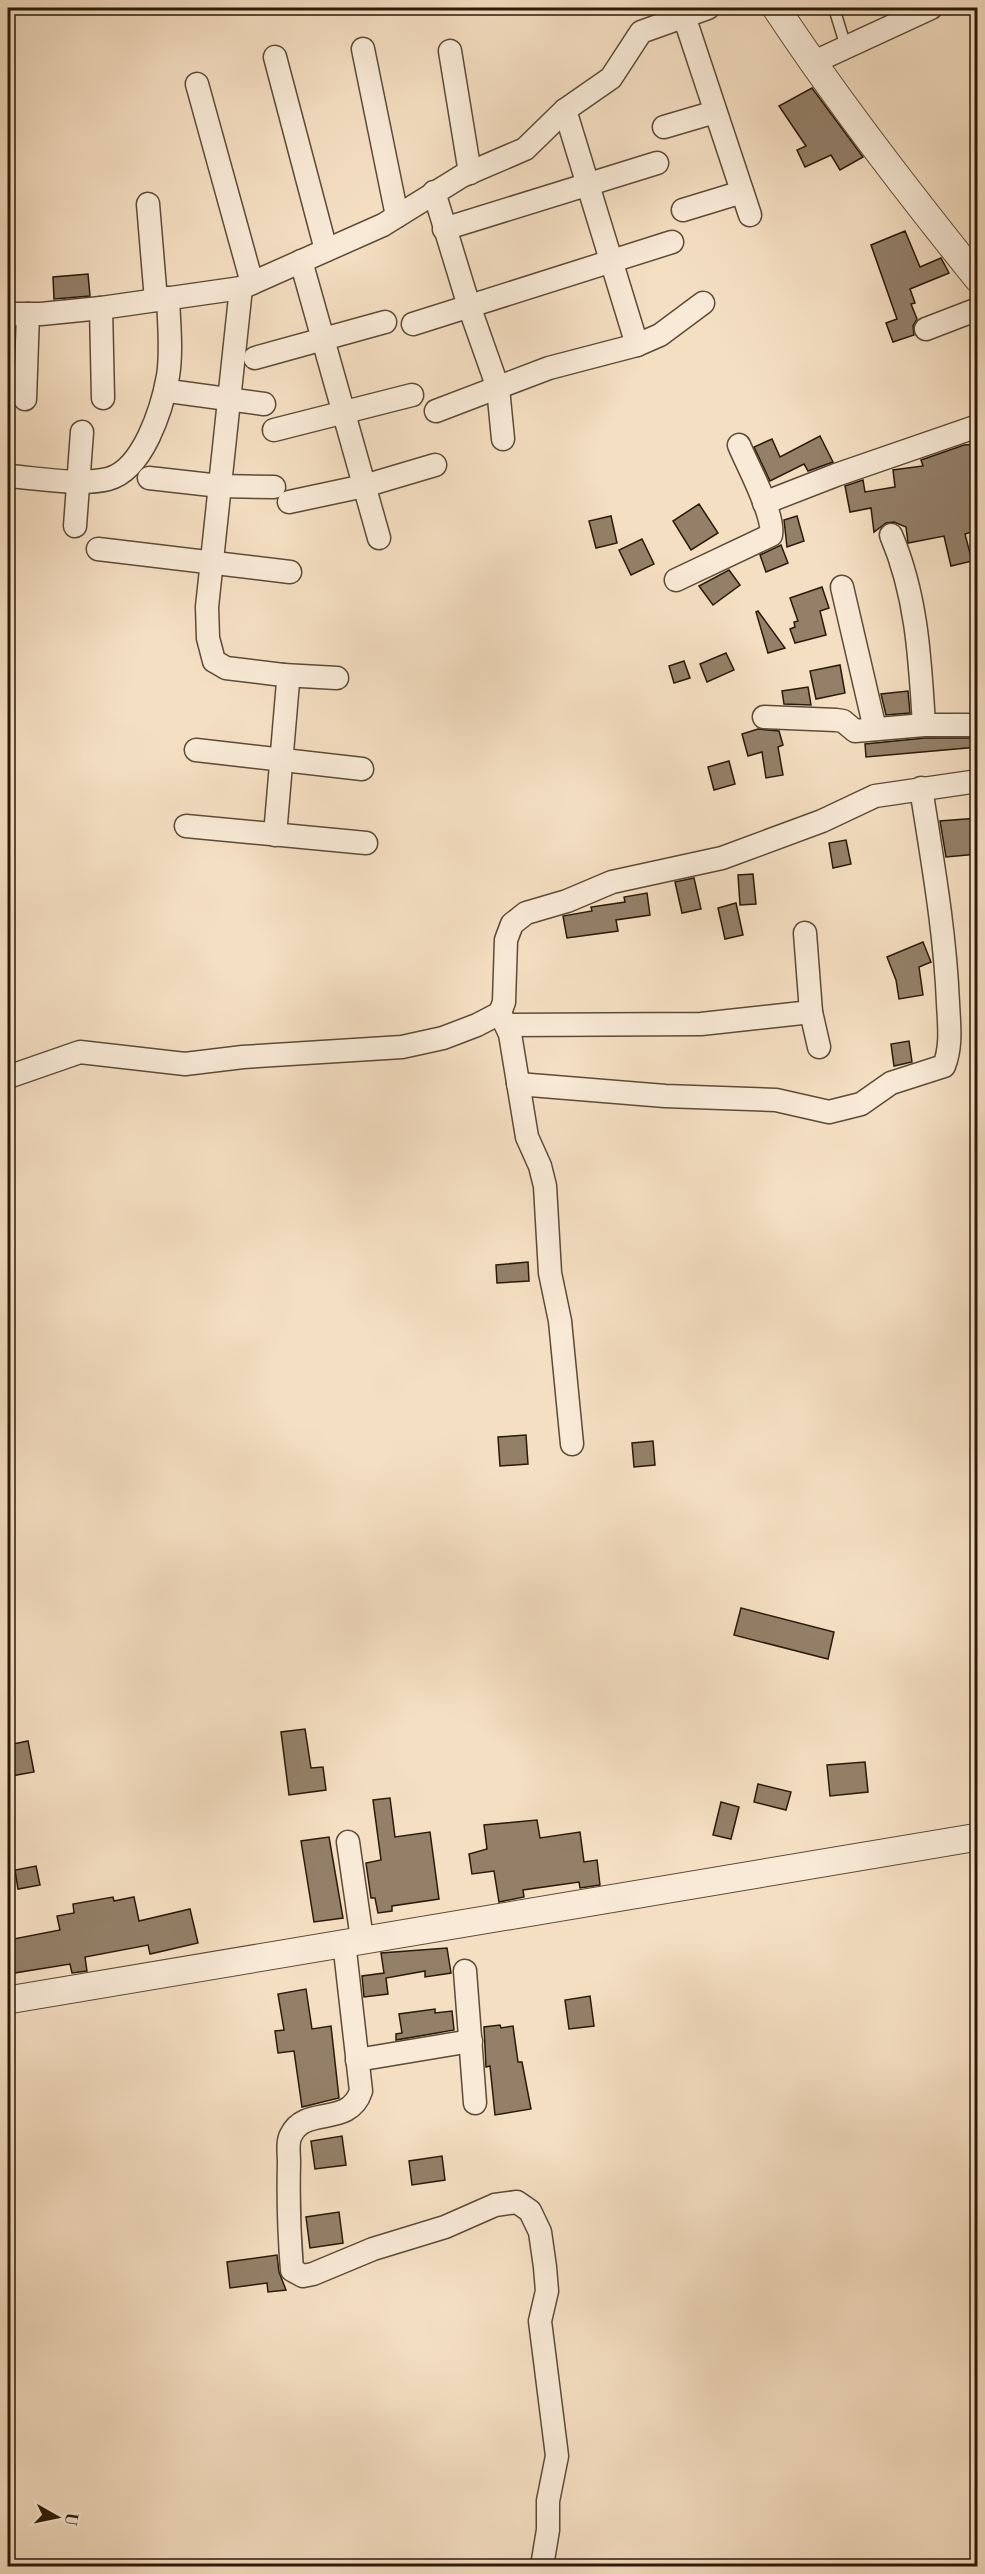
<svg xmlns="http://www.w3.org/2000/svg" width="985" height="2574" viewBox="0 0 985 2574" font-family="'Libre Bodoni',serif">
<rect width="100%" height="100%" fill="#f5dfc2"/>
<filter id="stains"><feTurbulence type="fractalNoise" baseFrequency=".00333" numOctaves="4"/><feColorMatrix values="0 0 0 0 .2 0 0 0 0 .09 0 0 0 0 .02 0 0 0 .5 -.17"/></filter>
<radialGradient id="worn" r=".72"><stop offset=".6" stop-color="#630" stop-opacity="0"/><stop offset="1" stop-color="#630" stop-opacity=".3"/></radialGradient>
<g fill="#948069" stroke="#2a1a09" stroke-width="1.5">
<path d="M 812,88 L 863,157 L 840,170 L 831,155 L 805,167 L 797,150 L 806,146 L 779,106 Z"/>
<path d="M 905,231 L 920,267 L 941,258 L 949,273 L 910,289 L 915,303 L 911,304 L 917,319 L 913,326 L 914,335 L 893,342 L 886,323 L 897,319 L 871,245 Z"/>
<path d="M 88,274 L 90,296 L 54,299 L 53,277 Z"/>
<path d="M 820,436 L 833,462 L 808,471 L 804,464 L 770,481 L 754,447 L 772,439 L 780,457 Z"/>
<path d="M 978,444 L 978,530 L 965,534 L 972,561 L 951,566 L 944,536 L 908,543 L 906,527 L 894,522 L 886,523 L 874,532 L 871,508 L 850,512 L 845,486 L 863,480 L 865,492 L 895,487 L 893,470 L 923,466 L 921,460 L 964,445 Z"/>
<path d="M 699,504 L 718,533 L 691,550 L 673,521 Z"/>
<path d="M 611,516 L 617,543 L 596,548 L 589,521 Z"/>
<path d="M 797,516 L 804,541 L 787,547 L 784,520 Z"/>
<path d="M 642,539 L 654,564 L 631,575 L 619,550 Z"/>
<path d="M 781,545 L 788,563 L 766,572 L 760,555 Z"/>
<path d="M 729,570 L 740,585 L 713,605 L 699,586 Z"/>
<path d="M 822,587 L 829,608 L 820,611 L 826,635 L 795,643 L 790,629 L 795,627 L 794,622 L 798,621 L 790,598 Z"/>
<path d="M 758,611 L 785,648 L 768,653 L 756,612 Z"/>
<path d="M 726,653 L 734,670 L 707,682 L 700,664 Z"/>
<path d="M 684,661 L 690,678 L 674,683 L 669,666 Z"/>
<path d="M 840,665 L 845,693 L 816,699 L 810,671 Z"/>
<path d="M 808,687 L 811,705 L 784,704 L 782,691 Z"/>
<path d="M 908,691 L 910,713 L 886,715 L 881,694 Z"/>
<path d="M 758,729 L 779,731 L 783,745 L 778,747 L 783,775 L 766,778 L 762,752 L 748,756 L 742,734 Z"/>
<path d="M 925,738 L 976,738 L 978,747 L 866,757 L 865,744 Z"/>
<path d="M 729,761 L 735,784 L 714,790 L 708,767 Z"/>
<path d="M 978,818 L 978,854 L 946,857 L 940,821 Z"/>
<path d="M 846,840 L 851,864 L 833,868 L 829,843 Z"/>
<path d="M 753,874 L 756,904 L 740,905 L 738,875 Z"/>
<path d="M 694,878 L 701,909 L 682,913 L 675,882 Z"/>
<path d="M 647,893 L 650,915 L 616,920 L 618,931 L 567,938 L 563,916 L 592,911 L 591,907 L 625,902 L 624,897 Z"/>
<path d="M 736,903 L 743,935 L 725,939 L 718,908 Z"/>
<path d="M 923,942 L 931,962 L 919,967 L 923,995 L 899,999 L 896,980 L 887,957 Z"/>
<path d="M 909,1041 L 912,1062 L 894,1066 L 891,1044 Z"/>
<path d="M 528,1262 L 529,1281 L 497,1283 L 496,1265 Z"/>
<path d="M 526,1435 L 528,1464 L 500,1466 L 498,1437 Z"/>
<path d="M 653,1441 L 655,1465 L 634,1467 L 632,1443 Z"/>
<path d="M 741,1608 L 834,1632 L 828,1659 L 734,1635 Z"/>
<path d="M 305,1729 L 311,1768 L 323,1767 L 326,1790 L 289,1795 L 281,1732 Z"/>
<path d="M 28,1741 L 34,1772 L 11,1776 L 8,1745 Z"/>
<path d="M 865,1762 L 868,1792 L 830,1796 L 827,1765 Z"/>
<path d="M 758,1784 L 791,1792 L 786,1810 L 754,1802 Z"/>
<path d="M 390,1798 L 395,1837 L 430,1832 L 439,1899 L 392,1906 L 392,1911 L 378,1913 L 375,1898 L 371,1898 L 366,1863 L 381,1860 L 373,1800 Z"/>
<path d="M 721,1802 L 739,1807 L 731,1839 L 713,1835 Z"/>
<path d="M 537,1820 L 540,1838 L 580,1832 L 584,1862 L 597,1860 L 600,1885 L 580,1888 L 579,1882 L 523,1890 L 524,1897 L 499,1902 L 494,1871 L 472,1874 L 469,1854 L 487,1849 L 484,1825 Z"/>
<path d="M 329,1837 L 343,1918 L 314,1922 L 301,1841 Z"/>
<path d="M 36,1866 L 40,1885 L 18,1889 L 15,1870 Z"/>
<path d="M 113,1897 L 114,1901 L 134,1897 L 139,1921 L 190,1909 L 198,1943 L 150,1954 L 148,1945 L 85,1957 L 87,1971 L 72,1973 L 70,1964 L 8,1974 L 8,1940 L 60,1930 L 57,1916 L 74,1913 L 73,1904 Z"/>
<path d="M 447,1948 L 451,1973 L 425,1977 L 425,1971 L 386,1978 L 388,1994 L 364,1997 L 362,1976 L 384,1973 L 381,1953 Z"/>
<path d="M 306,1989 L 312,2029 L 331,2026 L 339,2098 L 302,2107 L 294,2051 L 278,2053 L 275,2031 L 284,2030 L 278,1994 Z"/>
<path d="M 590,1996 L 594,2026 L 569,2029 L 565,2000 Z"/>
<path d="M 435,2009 L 435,2013 L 452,2011 L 454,2030 L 396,2040 L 396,2034 L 402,2033 L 399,2014 Z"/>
<path d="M 500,2025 L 501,2028 L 513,2026 L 518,2062 L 522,2062 L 531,2109 L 495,2115 L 490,2066 L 486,2067 L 484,2027 Z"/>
<path d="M 342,2136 L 346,2165 L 315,2169 L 311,2141 Z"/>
<path d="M 442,2156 L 445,2180 L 412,2185 L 409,2161 Z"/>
<path d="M 339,2212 L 343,2243 L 310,2248 L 306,2217 Z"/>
<path d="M 277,2255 L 279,2272 L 286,2290 L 268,2292 L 267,2283 L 230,2288 L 227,2262 Z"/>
</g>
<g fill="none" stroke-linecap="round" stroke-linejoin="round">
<defs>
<path id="service" d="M 834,8 L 846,47"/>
<g id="minor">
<path d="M 684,16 L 750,215"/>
<path d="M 363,49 L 397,216"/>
<path d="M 450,51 L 470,173"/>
<path d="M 275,57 L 326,250"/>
<path d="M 812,63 L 931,8"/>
<path d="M 197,84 L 252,283"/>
<path d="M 565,110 L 637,345"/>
<path d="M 664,127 L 715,112"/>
<path d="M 434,192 L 469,306 L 498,388 L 503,439"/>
<path d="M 148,204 L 156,300"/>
<path d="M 683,210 L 742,192"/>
<path d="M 444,229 L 657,163"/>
<path d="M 301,261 L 379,538"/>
<path d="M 241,288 L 207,607 L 208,638 L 214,661 L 226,668 L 283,675 L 288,682 L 275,835"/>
<path d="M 101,308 L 103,398"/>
<path d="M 8,314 L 41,314 L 101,308 L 241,288 L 383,225 L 462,176 L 525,149 L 565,110 L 611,78 L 641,32 L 708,8"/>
<path d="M 413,324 L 672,242"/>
<path d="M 926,329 L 978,309"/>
<path d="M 255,358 L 385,322"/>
<path d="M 176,392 L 264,404"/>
<path d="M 25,399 L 28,314"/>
<path d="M 436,411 L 549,368 L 637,345 L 660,335 L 703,303"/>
<path d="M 274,430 L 412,395"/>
<path d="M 8,476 C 37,478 80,486 108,479 C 143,470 162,409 168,376 C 172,351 169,324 168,298"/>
<path d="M 149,478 L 220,486 L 274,487"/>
<path d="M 289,502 L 364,486 L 435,465"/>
<path d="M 764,503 L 836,475 L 978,426"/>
<path d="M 75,526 L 82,432"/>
<path d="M 891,535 C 917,596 920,659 924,725"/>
<path d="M 98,549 L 290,572"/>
<path d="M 676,580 L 771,535 C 775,515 747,465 739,445"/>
<path d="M 842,587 L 875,729"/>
<path d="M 283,675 L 337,678"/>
<path d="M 764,717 L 836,720 L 843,721 L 855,731 L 924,725 L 978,725"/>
<path d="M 196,750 L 362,769"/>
<path d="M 186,826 L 366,843"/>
<path d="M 805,933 L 811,1012 L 819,1047"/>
<path d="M 500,1013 L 510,1034 L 527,1137 L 540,1166 L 545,1186 L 550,1273 L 560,1321 L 572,1444"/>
<path d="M 507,1025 L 701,1024 L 811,1012"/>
<path d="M 8,1077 L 80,1052 L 185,1064 L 243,1057 L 402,1047 L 443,1038 L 477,1025 L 500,1013 L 504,1002 L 506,940 L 512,924 L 526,913 L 567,901 L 612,882 L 722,858 L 822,821 L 875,796 L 978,781"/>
<path d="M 518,1084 L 665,1096 L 776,1100 L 829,1112 L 861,1104 L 891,1083 L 944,1066 C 952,1046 949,1024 948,1003 C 945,930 932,859 921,788"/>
<path d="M 348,1842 L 362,1939"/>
<path d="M 344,1942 L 361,2091 C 349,2128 305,2105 291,2135 C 287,2142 289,2154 289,2162 C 288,2199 289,2233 292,2270 L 303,2276 L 313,2274 L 373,2249 L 445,2227 L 495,2205 L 517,2202 L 530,2211 L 540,2232 L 545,2267 L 547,2291 L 540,2321 L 557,2456 L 548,2501 L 548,2530 L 542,2566"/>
<path d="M 465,1971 L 475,2103"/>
<path d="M 357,2060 L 471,2041"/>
</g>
<g id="tertiary">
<path d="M 776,8 C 838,102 907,191 978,279"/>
<path d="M 8,2000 L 978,1837"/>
</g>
</defs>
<use href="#service" stroke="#5d4b37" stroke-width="13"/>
<use href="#minor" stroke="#5d4b37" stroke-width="25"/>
<use href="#tertiary" stroke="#5d4b37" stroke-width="29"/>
<use href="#service" stroke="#f8ead7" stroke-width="10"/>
<use href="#minor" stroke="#f8ead7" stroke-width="22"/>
<use href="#tertiary" stroke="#f8ead7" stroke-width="27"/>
</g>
<rect width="985" height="2574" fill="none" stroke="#f5dfc2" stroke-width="30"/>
<rect x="9" y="9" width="967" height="2556" fill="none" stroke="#2a1a09" stroke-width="3"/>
<rect x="15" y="15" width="955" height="2544" fill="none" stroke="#2a1a09" stroke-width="1.5"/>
<g transform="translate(57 2517) rotate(99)" stroke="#f8ead7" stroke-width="4.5" paint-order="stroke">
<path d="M0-4.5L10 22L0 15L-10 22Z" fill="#2a1a09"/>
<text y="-9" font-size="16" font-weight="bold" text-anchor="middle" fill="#2a1a09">U</text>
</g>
<rect width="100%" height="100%" filter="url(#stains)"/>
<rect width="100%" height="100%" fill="url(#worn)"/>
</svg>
